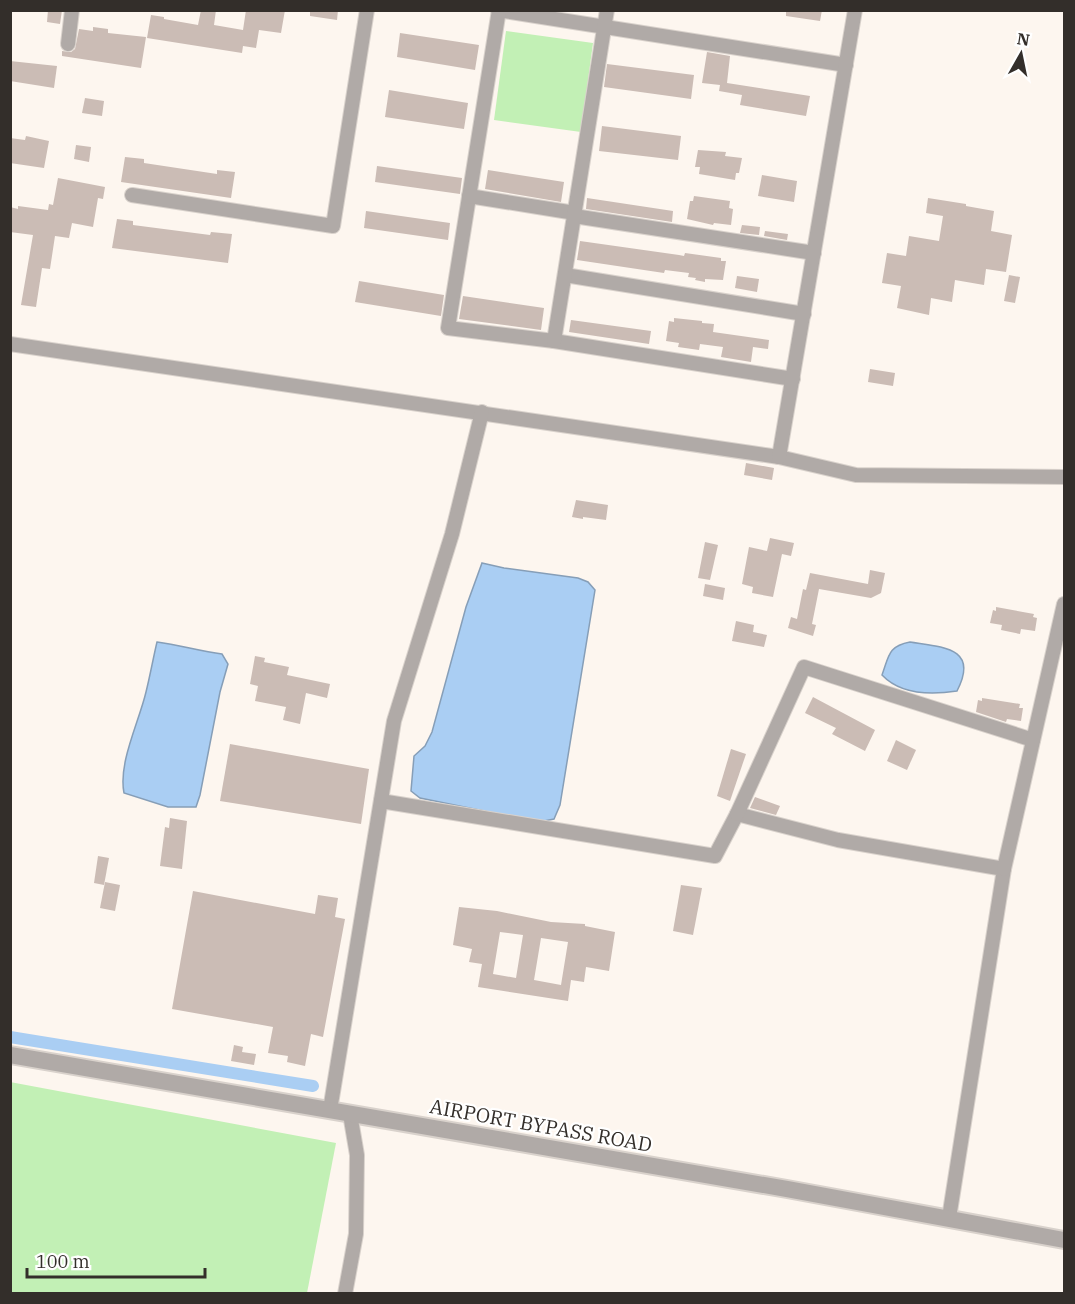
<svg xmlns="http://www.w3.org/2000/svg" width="1075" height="1304" viewBox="0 0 1075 1304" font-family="'IBM Plex Serif',serif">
<rect width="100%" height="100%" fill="#fdf6ef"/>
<g fill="#c2f0b5">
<path d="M 506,31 L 593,43 L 581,132 L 494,120 Z"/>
<path d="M 10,1082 L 336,1143 L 307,1293 L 11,1293 Z"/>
</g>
<g fill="#aacef3" stroke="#869eb7" stroke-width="1.5">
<path d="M 482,563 L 504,568 L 578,578 L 588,582 L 595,590 L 560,805 L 554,819 L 539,822 L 420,798 L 411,791 L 414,756 L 425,746 L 432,732 L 466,607 Z"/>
<path d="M 157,642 C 180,645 199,651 222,654 L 228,664 L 220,692 L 200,795 L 196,807 L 168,807 L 124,793 C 118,763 139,722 146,692 C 150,676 153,659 157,642 Z"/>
<path d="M 910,642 C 941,647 980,647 957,691 C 932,695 901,695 882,675 C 889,656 888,646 910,642 Z"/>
</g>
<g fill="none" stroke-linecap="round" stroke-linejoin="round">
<path stroke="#aacef3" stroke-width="12" d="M 10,1037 L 313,1086"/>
</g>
<g fill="#cbbcb5" fill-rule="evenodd">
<path d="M 48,10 L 62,10 L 60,24 L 47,22 Z"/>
<path d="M 201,10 L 216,10 L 214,25 L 243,30 L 246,10 L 285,10 L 281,33 L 259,30 L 256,48 L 243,46 L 242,53 L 147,38 L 151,15 L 164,17 L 164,19 L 198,25 Z"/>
<path d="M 310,10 L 338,10 L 337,20 L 310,16 Z"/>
<path d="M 786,10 L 822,10 L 820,21 L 786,16 Z"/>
<path d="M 93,27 L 108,29 L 108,33 L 146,37 L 141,68 L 62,56 L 62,51 L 71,52 L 75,49 L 79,29 L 93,31 Z"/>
<path d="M 400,33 L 479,45 L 475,70 L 397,57 Z"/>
<path d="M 707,52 L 730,56 L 727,83 L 810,96 L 806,116 L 740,105 L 742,95 L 719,91 L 720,85 L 702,83 Z"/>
<path d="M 10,61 L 57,66 L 54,88 L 10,81 Z"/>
<path d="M 607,64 L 694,75 L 691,99 L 604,87 Z"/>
<path d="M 389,90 L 468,103 L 464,129 L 385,117 Z"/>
<path d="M 85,98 L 104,101 L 102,116 L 82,113 Z"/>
<path d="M 602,126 L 681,136 L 678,160 L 599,151 Z"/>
<path d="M 26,136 L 49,141 L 44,168 L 10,163 L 10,138 L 25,140 Z"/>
<path d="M 76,145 L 91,147 L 89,162 L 74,159 Z"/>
<path d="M 698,150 L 726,152 L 725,156 L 742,158 L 739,173 L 736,173 L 735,180 L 699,174 L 700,167 L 695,167 Z"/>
<path d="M 125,157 L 144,159 L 144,163 L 217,174 L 217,170 L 235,172 L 231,198 L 121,182 Z"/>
<path d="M 377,166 L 462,178 L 460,194 L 375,182 Z"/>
<path d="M 488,170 L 564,182 L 561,202 L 485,189 Z"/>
<path d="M 762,175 L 797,181 L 794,202 L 758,196 Z"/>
<path d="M 58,178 L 105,187 L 103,199 L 98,198 L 93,227 L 72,223 L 69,238 L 55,236 L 50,269 L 42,268 L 36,307 L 21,305 L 33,235 L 10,232 L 10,207 L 18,209 L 18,206 L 48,210 L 49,204 L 53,205 Z"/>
<path d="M 694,196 L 730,201 L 729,208 L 733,209 L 731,225 L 714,223 L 713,225 L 687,219 L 690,201 L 693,201 Z"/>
<path d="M 587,198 L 673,211 L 672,222 L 586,209 Z"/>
<path d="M 928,198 L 966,204 L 966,206 L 994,211 L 991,231 L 1012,235 L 1006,272 L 986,269 L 984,285 L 955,280 L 952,302 L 931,298 L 929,315 L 897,308 L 901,286 L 882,283 L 887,253 L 906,256 L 909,236 L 939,241 L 943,216 L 926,213 Z"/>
<path d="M 366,211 L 450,223 L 448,240 L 364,228 Z"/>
<path d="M 117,219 L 133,221 L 133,225 L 210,235 L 211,232 L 232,234 L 228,263 L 112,248 Z"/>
<path d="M 742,225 L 760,227 L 759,235 L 740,233 Z"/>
<path d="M 765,231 L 788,234 L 787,240 L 764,236 Z"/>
<path d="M 580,241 L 679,255 L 684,256 L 685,253 L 721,258 L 721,261 L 726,261 L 723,280 L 705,279 L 705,282 L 695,280 L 696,278 L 688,277 L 689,273 L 665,270 L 664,273 L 577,260 Z"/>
<path d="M 1009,275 L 1020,277 L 1015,303 L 1004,301 Z"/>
<path d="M 737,276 L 759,279 L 757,292 L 735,288 Z"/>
<path d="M 359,281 L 444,295 L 441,316 L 355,302 Z"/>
<path d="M 463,296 L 544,308 L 541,330 L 459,319 Z"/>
<path d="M 674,318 L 702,321 L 702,323 L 714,324 L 713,332 L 769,340 L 768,349 L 753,347 L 751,362 L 721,357 L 723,347 L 700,344 L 699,350 L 678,347 L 679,343 L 666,341 L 669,321 L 674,322 Z"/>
<path d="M 571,320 L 651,331 L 649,344 L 569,332 Z"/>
<path d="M 870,369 L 895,373 L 893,386 L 868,382 Z"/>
<path d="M 746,463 L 774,468 L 772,480 L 744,475 Z"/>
<path d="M 576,500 L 608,505 L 606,520 L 583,517 L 583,519 L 572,517 Z"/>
<path d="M 770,538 L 794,543 L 791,556 L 782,554 L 773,597 L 752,593 L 753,587 L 742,584 L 749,547 L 767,551 Z"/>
<path d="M 705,542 L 718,545 L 710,580 L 698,578 Z"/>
<path d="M 870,570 L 885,573 L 881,593 L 871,598 L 819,589 L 812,624 L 816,625 L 813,636 L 788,628 L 791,617 L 797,619 L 803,589 L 806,590 L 810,573 L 868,584 Z"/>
<path d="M 705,584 L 725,588 L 723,600 L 703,596 Z"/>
<path d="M 996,607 L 1034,614 L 1033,617 L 1037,618 L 1035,631 L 1021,629 L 1020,634 L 1001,630 L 1002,625 L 990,623 L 993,610 L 996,611 Z"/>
<path d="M 736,621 L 754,625 L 753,632 L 767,635 L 764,647 L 732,641 Z"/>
<path d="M 255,656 L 265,658 L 264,662 L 289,667 L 287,675 L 330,684 L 327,698 L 306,693 L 300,724 L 283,720 L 286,707 L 255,701 L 258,686 L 250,684 Z"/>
<path d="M 813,697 L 875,730 L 865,751 L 832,734 L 836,728 L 805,713 Z"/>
<path d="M 982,698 L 1020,704 L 1019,708 L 1023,708 L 1021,721 L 1007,719 L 1006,722 L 976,712 L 978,700 L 982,701 Z"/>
<path d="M 896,740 L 916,750 L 907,770 L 887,761 Z"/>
<path d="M 230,744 L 369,769 L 361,824 L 220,801 Z"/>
<path d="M 731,749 L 746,754 L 730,801 L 717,796 Z"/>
<path d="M 755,797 L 780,806 L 776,815 L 750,808 Z"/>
<path d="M 170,818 L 187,821 L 182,869 L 160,866 L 165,827 L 169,828 Z"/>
<path d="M 98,856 L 109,858 L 104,885 L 94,883 Z"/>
<path d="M 105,882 L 120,885 L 115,911 L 100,908 Z"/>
<path d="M 681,885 L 702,888 L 693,935 L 673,931 Z"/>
<path d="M 193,891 L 315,914 L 318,895 L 338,898 L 335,917 L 345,919 L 323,1037 L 311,1034 L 305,1066 L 287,1062 L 288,1056 L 268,1053 L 273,1027 L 172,1009 Z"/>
<path d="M 459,907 L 497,911 L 551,922 L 585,924 L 585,926 L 615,932 L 609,971 L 586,967 L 584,982 L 571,980 L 568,1001 L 478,987 L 482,964 L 469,962 L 472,949 L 453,945 ZM 500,932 L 523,935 L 516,978 L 493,974 ZM 541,938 L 568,942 L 561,985 L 534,980 Z"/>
<path d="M 234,1045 L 243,1047 L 242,1052 L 256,1054 L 254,1065 L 231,1061 Z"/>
</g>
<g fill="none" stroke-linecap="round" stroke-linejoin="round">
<defs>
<g id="minor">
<path d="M 498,10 L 846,65"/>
<path d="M 499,10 L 448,328 L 554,341 L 793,379"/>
<path d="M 68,44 L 72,10"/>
<path d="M 132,195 L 333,226 L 367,10"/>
<path d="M 469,196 L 575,213"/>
<path d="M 574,216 L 814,253"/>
<path d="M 565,275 L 804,314"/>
<path d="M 554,341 L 607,10"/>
<path d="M 10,344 L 779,457 L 856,475 L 1064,477"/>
<path d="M 779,457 L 855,10"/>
<path d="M 381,801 L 715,856 L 737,814 L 838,840 L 1004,869 L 949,1218"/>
<path d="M 737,814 L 804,667 L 1033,740"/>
<path d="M 1004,869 L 1064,604"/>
<path d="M 330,1110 L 394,721 L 452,534 L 482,412"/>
<path d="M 345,1294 L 356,1234 L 357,1155 L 350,1114"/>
</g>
<path id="tertiary" d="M 10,1055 L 787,1189 L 1064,1240"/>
</defs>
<use href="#minor" stroke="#d9d2cc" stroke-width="16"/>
<use href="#tertiary" stroke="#d9d2cc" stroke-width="20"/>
<use href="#minor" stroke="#b0aaa7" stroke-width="14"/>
<use href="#tertiary" stroke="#b0aaa7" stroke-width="16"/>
</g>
<g text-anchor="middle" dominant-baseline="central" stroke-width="4.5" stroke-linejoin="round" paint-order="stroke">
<g font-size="20" fill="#332e2a" stroke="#fff">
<text transform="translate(541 1125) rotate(10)">AIRPORT BYPASS ROAD</text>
</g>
</g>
<rect width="1075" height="1304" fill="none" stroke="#332e2a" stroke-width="24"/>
<g transform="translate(1021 54) rotate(9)" stroke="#ffffff" stroke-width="4.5" paint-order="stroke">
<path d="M0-4.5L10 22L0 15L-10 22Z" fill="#332e2a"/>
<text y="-9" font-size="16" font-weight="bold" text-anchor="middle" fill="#332e2a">N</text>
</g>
<path d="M27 1268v9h178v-9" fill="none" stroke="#332e2a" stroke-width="3"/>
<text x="36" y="1268" font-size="18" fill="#332e2a" stroke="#ffffff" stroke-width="4.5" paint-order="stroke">100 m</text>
</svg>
